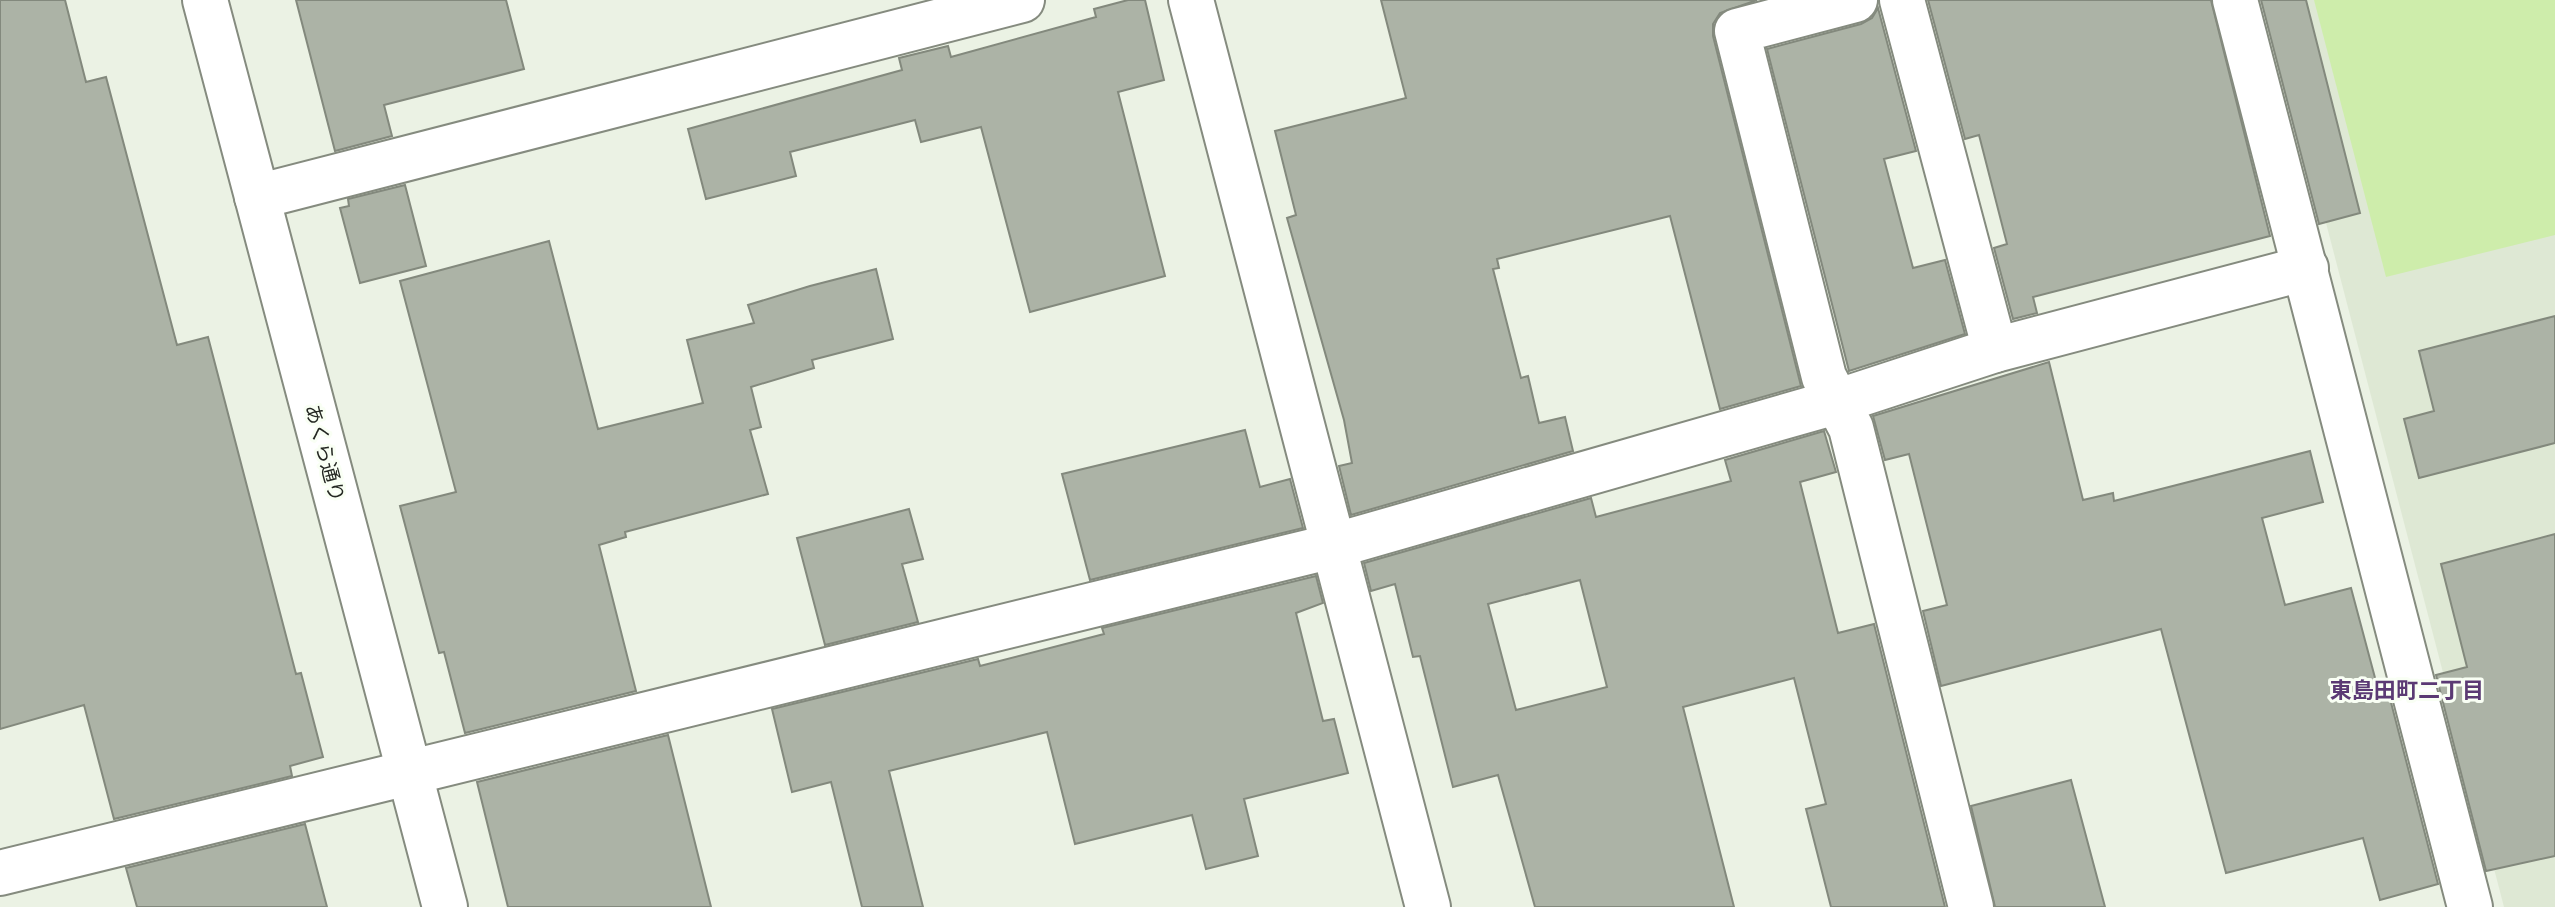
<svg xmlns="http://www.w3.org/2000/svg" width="2555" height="907" viewBox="0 0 2555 907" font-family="Arial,'Noto Sans JP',sans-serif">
<rect width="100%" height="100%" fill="#ebf2e4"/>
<path fill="#dee8d4" d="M 2268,0 L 2555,0 L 2555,907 L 2504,907 Z"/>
<path fill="#ceedab" d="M 2314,0 L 2555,0 L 2555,235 L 2386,277 Z"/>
<g fill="#acb3a6" stroke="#83897d" stroke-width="2" fill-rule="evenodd">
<path d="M 0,0 L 65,0 L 86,82 L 106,77 L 177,345 L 208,337 L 296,674 L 301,673 L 323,757 L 290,766 L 292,776 L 114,819 L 84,705 L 0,729 Z"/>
<path d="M 296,0 L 506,0 L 524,69 L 384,105 L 392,136 L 335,151 Z"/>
<path d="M 1128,0 L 1145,0 L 1164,80 L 1118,92 L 1165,276 L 1030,312 L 981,127 L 921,142 L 915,120 L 790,152 L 796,176 L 706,199 L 688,129 L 902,70 L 899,58 L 948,46 L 951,57 L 1096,17 L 1094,9 Z"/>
<path d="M 1381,0 L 1757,0 L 1720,13 L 1713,24 L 1713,36 L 1801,386 L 1720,409 L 1670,216 L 1497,259 L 1499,268 L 1493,269 L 1521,378 L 1528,376 L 1539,423 L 1565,417 L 1573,451 L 1351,515 L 1339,466 L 1352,463 L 1344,420 L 1287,218 L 1296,215 L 1275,131 L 1406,98 Z"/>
<path d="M 1928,0 L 2211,0 L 2270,236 L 2033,297 L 2037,313 L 2013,319 L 1994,248 L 2007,244 L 1979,135 L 1965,139 Z"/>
<path d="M 2261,0 L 2306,0 L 2360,213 L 2319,224 Z"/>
<path d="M 1878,8 L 1916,151 L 1884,159 L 1913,268 L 1945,260 L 1965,334 L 1849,371 L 1767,49 L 1861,24 L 1872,18 Z"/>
<path d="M 405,185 L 426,266 L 360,283 L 340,208 L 349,206 L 348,199 Z"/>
<path d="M 549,241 L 598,429 L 703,403 L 687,340 L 754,323 L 748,305 L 810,286 L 876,269 L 893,339 L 812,360 L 814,368 L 751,387 L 761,427 L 750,430 L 768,494 L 625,532 L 626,537 L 599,545 L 636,691 L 465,733 L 444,652 L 439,653 L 400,506 L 456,492 L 400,281 Z"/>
<path d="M 2555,316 L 2555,443 L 2419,478 L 2404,419 L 2434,411 L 2419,351 Z"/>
<path d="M 2049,362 L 2083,500 L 2113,493 L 2114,501 L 2310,451 L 2323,502 L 2262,518 L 2285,605 L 2351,588 L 2378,689 L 2387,687 L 2438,884 L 2380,900 L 2363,838 L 2226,873 L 2161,629 L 1941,686 L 1923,611 L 1947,605 L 1909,454 L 1885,460 L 1873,416 Z"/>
<path d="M 1245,430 L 1260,487 L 1290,479 L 1303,528 L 1090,580 L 1062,474 Z"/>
<path d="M 1824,431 L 1836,472 L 1800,482 L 1838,633 L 1874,624 L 1945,907 L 1831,907 L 1806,809 L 1826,804 L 1794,678 L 1683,707 L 1734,907 L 1535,907 L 1498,775 L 1453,787 L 1420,656 L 1413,657 L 1395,584 L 1371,591 L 1364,563 L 1591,498 L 1596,517 L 1731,481 L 1725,460 ZM 1580,580 L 1607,687 L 1516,710 L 1488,604 Z"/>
<path d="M 909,509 L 923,559 L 902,564 L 918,622 L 825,645 L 797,538 Z"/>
<path d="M 2555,534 L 2555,856 L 2486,871 L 2436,675 L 2467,667 L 2441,564 Z"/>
<path d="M 1316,576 L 1323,603 L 1296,613 L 1323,721 L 1334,719 L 1348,773 L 1244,799 L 1258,856 L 1206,869 L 1192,815 L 1075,844 L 1047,732 L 889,771 L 923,907 L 862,907 L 831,782 L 792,792 L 772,709 L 978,659 L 980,666 L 1104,634 L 1102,628 Z"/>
<path d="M 668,735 L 711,907 L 508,907 L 477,782 Z"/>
<path d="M 2071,780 L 2105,907 L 1995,907 L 1971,806 Z"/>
<path d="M 305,824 L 327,907 L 137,907 L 126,868 Z"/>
</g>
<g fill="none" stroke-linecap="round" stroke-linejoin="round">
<defs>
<g id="minor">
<path d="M 1855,0 L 1737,31 L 1824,377 L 1851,428 L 1971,907"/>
<path d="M 1902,0 L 1995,350"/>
<path d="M 2235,0 L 2470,907"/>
<path d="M 257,197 L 1022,0"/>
<path d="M 0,873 L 1333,546 L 1839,401 L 1995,350 L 2306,268"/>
</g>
<g id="tertiary">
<path d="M 205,0 L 445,907"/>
<path d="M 1191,0 L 1428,907"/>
</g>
</defs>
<use href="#minor" stroke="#858b7f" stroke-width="48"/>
<use href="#tertiary" stroke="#858b7f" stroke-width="48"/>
<use href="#minor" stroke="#fff" stroke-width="44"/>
<use href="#tertiary" stroke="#fff" stroke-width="44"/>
</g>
<g text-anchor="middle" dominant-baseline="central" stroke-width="6" stroke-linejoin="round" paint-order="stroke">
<g font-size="20" fill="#242722" stroke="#f9fff4">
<text transform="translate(325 453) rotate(75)">あくら通り</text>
</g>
<g font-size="22" font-weight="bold" fill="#5b3a74" stroke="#f9fff4">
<text x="2407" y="690">東島田町二丁目</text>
</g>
</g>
</svg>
